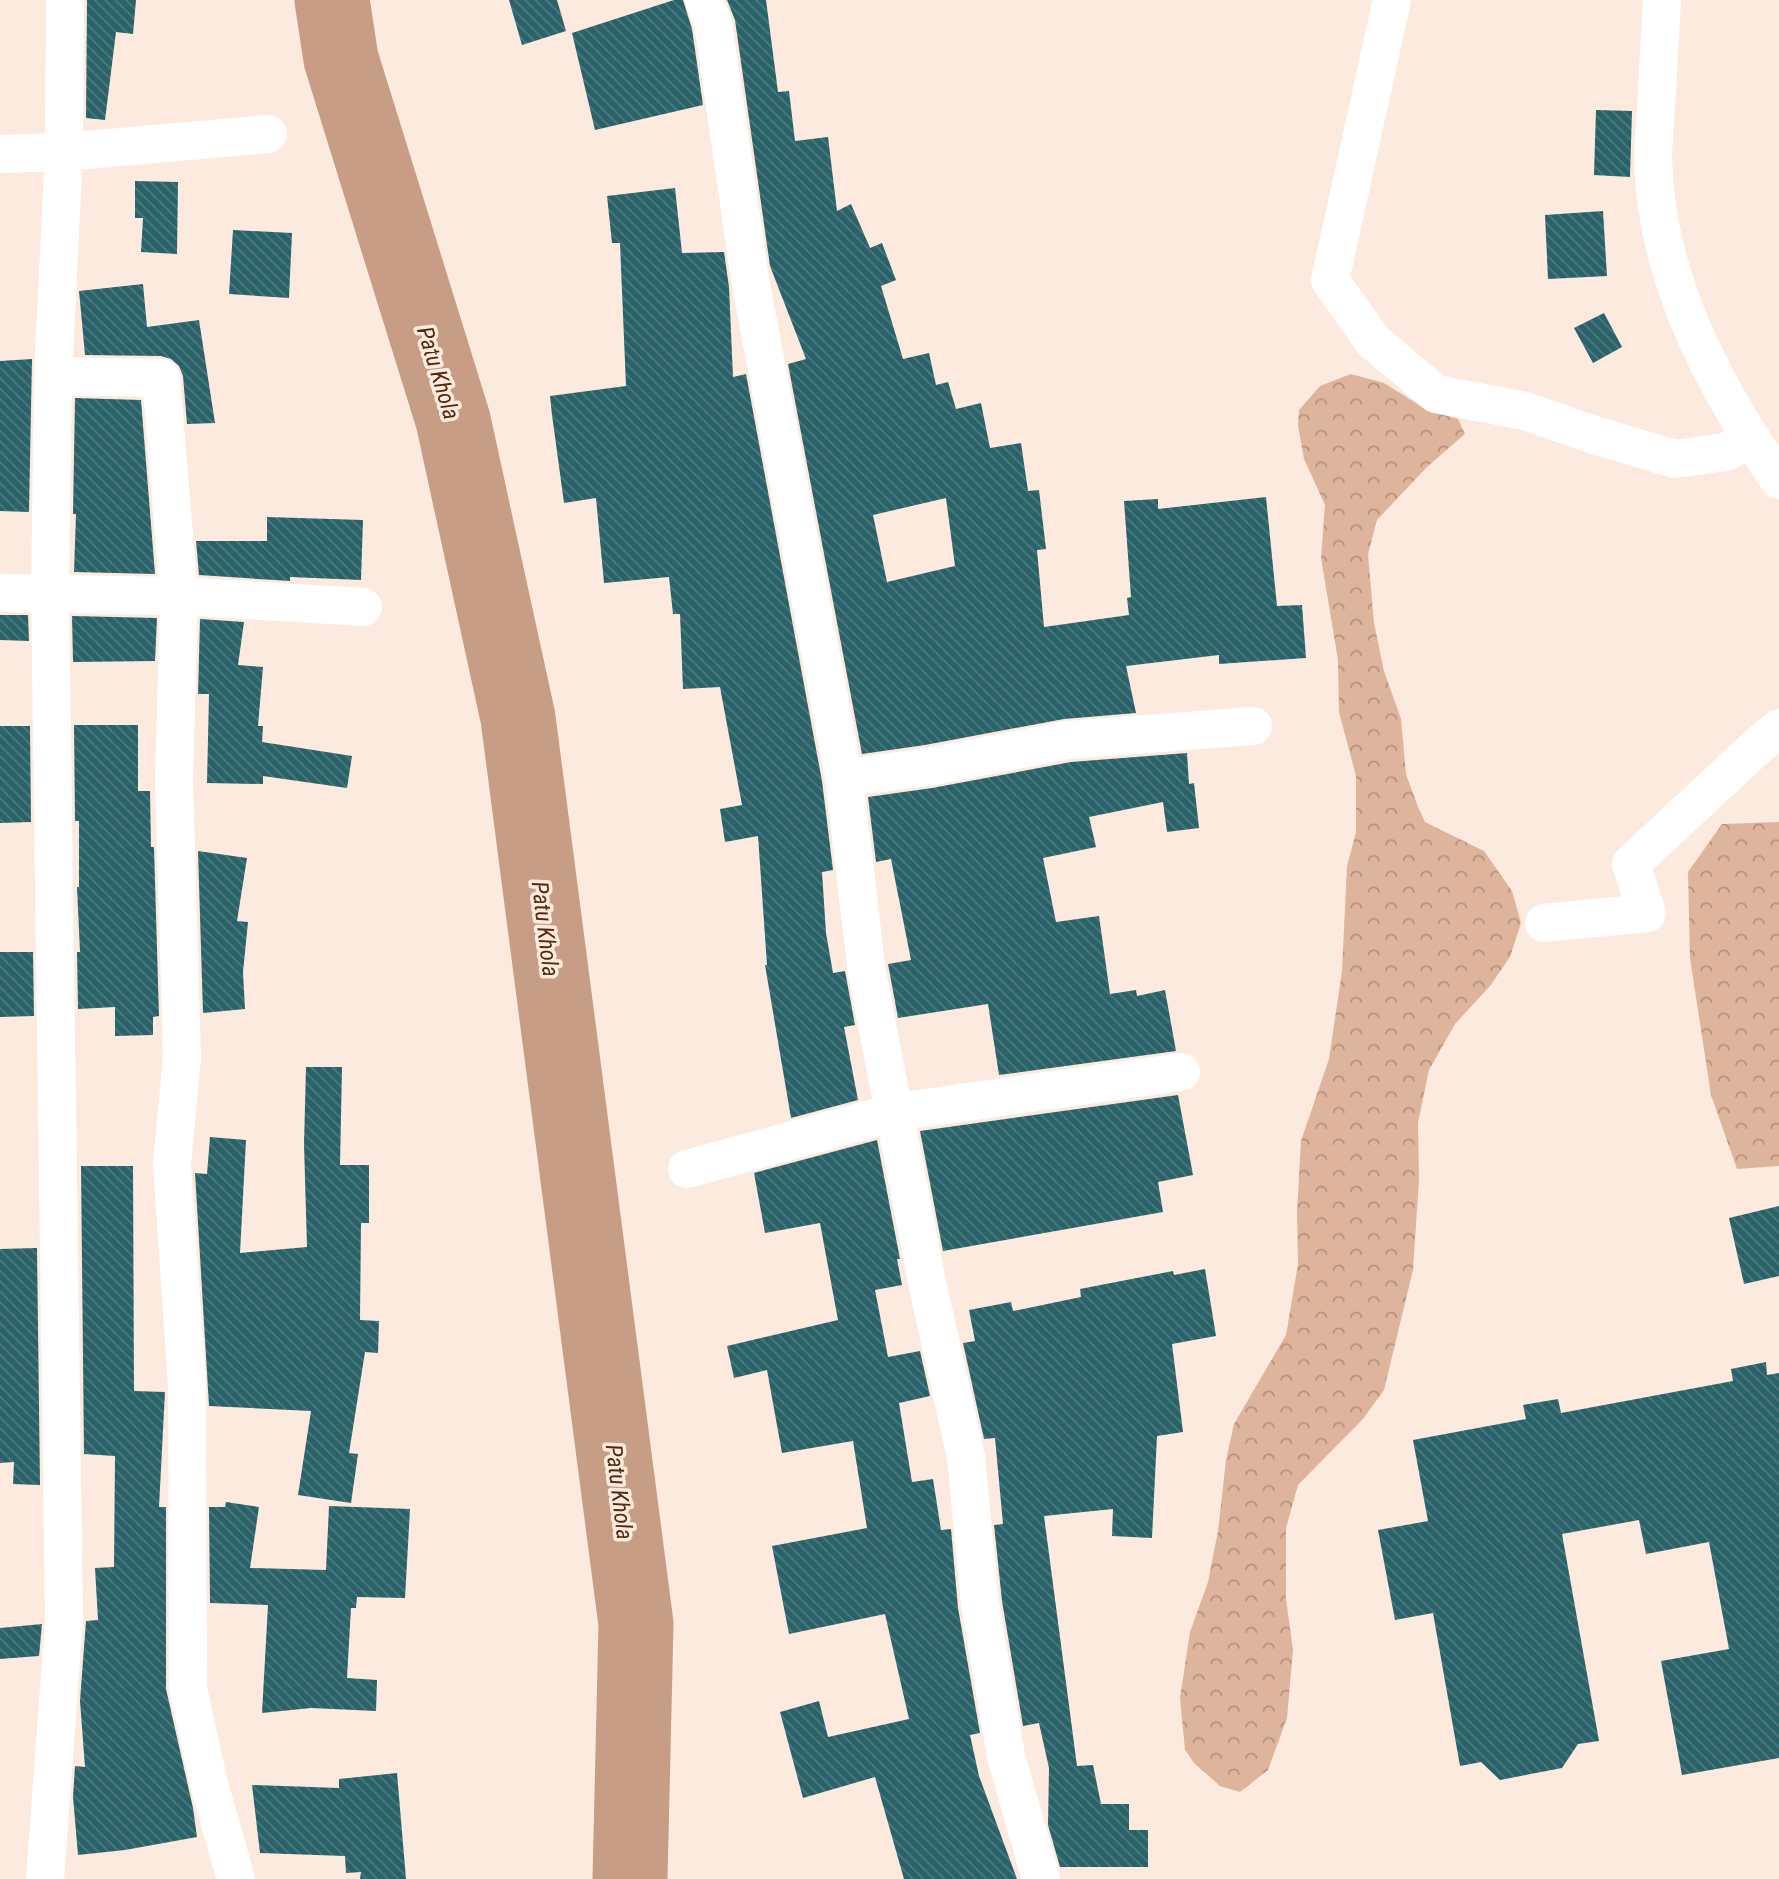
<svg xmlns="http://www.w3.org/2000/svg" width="1779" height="1879" viewBox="0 0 1779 1879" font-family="'Roboto Condensed',sans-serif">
<defs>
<pattern id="forest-crowns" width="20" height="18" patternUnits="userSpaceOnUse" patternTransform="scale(1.75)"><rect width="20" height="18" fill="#dfb49c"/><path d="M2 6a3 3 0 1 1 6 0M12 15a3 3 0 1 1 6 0" fill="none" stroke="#b5927f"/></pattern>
<pattern id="building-back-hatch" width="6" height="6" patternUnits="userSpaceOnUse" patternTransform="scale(1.75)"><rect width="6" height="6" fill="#296269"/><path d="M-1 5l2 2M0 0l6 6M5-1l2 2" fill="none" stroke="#4f797e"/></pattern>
</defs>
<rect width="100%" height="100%" fill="#fdeadf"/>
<g fill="url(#forest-crowns)">
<path d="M 1351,374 L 1384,383 L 1427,410 L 1458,419 L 1465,434 L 1427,467 L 1377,520 L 1368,554 L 1374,623 L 1384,671 L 1401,719 L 1406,774 L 1418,807 L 1425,822 L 1484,851 L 1512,891 L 1521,923 L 1510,957 L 1490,986 L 1455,1024 L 1429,1070 L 1418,1123 L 1419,1179 L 1413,1270 L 1384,1390 L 1363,1419 L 1298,1485 L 1286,1528 L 1286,1599 L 1293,1650 L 1287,1718 L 1268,1770 L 1240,1792 L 1220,1786 L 1194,1763 L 1185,1750 L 1180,1698 L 1190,1632 L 1208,1582 L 1218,1531 L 1226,1460 L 1234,1424 L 1286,1335 L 1298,1264 L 1297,1212 L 1301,1141 L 1329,1059 L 1342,971 L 1347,866 L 1356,832 L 1356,776 L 1339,712 L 1338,660 L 1321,558 L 1325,505 L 1304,459 L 1298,426 L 1299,410 L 1320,386 Z"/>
<path d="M 1779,822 L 1779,1166 L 1737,1169 L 1711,1095 L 1690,958 L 1688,872 L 1722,824 Z"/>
</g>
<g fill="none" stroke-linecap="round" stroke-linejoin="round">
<path stroke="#c79d85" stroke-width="75" d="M 332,0 L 341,59 L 453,420 L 518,718 L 636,1624 L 630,1879"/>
</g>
<g fill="url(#building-back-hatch)" fill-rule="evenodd">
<path d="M 87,0 L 136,0 L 133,34 L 116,32 L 105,120 L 86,118 Z"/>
<path d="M 509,0 L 557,0 L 566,31 L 522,45 Z"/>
<path d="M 674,0 L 683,0 L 692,29 L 703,105 L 595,130 L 572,33 Z"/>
<path d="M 727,0 L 766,0 L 778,92 L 789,91 L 795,141 L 828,137 L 837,211 L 851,204 L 870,248 L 882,243 L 896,280 L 881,286 L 903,359 L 929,353 L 936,385 L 948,382 L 956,409 L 981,403 L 990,448 L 1021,443 L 1028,491 L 1039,490 L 1046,549 L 1037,550 L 1044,627 L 1129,615 L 1127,598 L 1131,597 L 1124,501 L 1158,499 L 1158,509 L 1266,497 L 1277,606 L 1302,605 L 1306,658 L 1219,664 L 1219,655 L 1126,666 L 1136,713 L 1064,719 L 925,745 L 862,754 L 788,364 L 806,359 L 770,266 L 735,20 ZM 946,498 L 955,566 L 887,582 L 873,515 Z"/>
<path d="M 1596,110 L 1632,111 L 1630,177 L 1594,175 Z"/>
<path d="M 135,181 L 178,182 L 177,254 L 141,252 L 143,218 L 135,218 Z"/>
<path d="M 675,188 L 682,253 L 724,252 L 729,287 L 733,377 L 746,374 L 822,781 L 833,870 L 822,872 L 826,933 L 833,973 L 845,971 L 855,1025 L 844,1027 L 858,1100 L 791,1118 L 765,965 L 767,965 L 758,836 L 725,842 L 720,809 L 742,805 L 720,687 L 683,689 L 680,614 L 673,614 L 669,577 L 604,583 L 596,498 L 564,503 L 552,415 L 550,396 L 626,386 L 620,243 L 612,243 L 607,196 Z"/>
<path d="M 1603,211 L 1607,276 L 1548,279 L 1545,215 Z"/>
<path d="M 233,230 L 292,233 L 289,298 L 229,294 Z"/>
<path d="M 143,284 L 147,327 L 199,320 L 215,423 L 187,424 L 183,376 L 179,366 L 171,359 L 161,356 L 85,355 L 79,291 Z"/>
<path d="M 1604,313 L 1622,347 L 1593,363 L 1574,328 Z"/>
<path d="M 32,359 L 29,512 L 0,511 L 0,361 Z"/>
<path d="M 75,398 L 141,400 L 155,574 L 74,572 L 76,514 L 73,514 Z"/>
<path d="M 267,517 L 363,520 L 361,580 L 290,577 L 290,581 L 199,575 L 196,541 L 267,541 Z"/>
<path d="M 0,615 L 28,615 L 29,641 L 0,640 Z"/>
<path d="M 72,616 L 157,618 L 155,661 L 73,662 Z"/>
<path d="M 200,619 L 244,622 L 238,665 L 263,667 L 258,726 L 263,726 L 262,742 L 352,756 L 347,788 L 263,776 L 263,784 L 207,783 L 209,694 L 198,694 Z"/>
<path d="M 74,725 L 138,725 L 138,791 L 150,791 L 151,847 L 154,847 L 159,1016 L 153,1017 L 153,1035 L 115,1036 L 115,1007 L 78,1009 L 77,952 L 80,952 L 77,887 L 79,887 L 79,821 L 75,821 Z"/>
<path d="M 0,726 L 30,726 L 31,822 L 0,823 Z"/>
<path d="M 1187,753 L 1189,784 L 1194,783 L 1199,828 L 1167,832 L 1163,802 L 1089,817 L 1096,847 L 1043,858 L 1056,922 L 1099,916 L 1110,994 L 1136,990 L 1137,996 L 1165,990 L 1176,1051 L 999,1075 L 988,1004 L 898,1018 L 888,964 L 911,960 L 891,859 L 876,862 L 868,797 L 932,788 L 1071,762 Z"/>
<path d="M 198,851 L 247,858 L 237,921 L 248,922 L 243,972 L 245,1009 L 203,1013 Z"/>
<path d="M 0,952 L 33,952 L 34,1016 L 0,1017 Z"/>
<path d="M 306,1067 L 342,1067 L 340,1165 L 369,1165 L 369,1223 L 361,1223 L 360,1320 L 379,1321 L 378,1353 L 365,1352 L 349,1453 L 358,1454 L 351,1503 L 298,1495 L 311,1411 L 209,1406 L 195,1173 L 207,1174 L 210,1137 L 246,1140 L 240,1253 L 307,1247 L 304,1144 Z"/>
<path d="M 1178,1095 L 1193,1175 L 1158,1182 L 1163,1212 L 943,1251 L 920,1131 Z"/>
<path d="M 877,1140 L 900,1259 L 897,1259 L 902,1285 L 875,1290 L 888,1357 L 920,1351 L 930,1396 L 899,1403 L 912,1482 L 933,1479 L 941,1530 L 951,1529 L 958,1608 L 980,1733 L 970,1735 L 979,1776 L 1017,1879 L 904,1879 L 875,1777 L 803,1798 L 780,1712 L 819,1701 L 828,1737 L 909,1719 L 885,1614 L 789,1634 L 772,1546 L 867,1528 L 853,1441 L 782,1453 L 767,1370 L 734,1378 L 727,1346 L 838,1320 L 820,1223 L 765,1233 L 754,1173 Z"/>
<path d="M 81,1166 L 133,1166 L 134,1391 L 165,1392 L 159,1507 L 166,1507 L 166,1689 L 193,1808 L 197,1837 L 125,1850 L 78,1855 L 73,1797 L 75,1766 L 85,1767 L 80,1701 L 86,1621 L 98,1620 L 95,1568 L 114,1567 L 115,1456 L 84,1454 Z"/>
<path d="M 1779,1206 L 1779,1276 L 1744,1284 L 1729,1218 Z"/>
<path d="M 37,1248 L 40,1485 L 13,1484 L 14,1462 L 0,1463 L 0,1249 Z"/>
<path d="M 1205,1269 L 1216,1336 L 1172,1344 L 1183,1432 L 1157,1436 L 1152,1538 L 1112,1536 L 1113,1509 L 1044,1516 L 1077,1766 L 1093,1765 L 1101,1804 L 1129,1804 L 1129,1830 L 1148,1830 L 1148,1867 L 1060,1867 L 1048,1825 L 1049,1768 L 1039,1723 L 1023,1726 L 1002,1601 L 994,1525 L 1003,1524 L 995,1438 L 984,1439 L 963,1343 L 975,1341 L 969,1310 L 1011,1302 L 1013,1311 L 1081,1297 L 1080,1289 L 1173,1271 L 1174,1275 Z"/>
<path d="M 1766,1362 L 1767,1375 L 1779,1373 L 1779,1758 L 1682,1775 L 1661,1661 L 1729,1649 L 1709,1542 L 1646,1554 L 1639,1520 L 1562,1534 L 1599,1741 L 1578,1744 L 1562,1768 L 1500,1780 L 1481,1762 L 1460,1766 L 1433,1613 L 1395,1620 L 1378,1530 L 1428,1521 L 1413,1440 L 1526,1419 L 1523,1405 L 1558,1399 L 1561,1413 L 1733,1381 L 1731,1369 Z"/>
<path d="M 226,1502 L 259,1507 L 250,1568 L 326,1570 L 329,1506 L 410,1509 L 405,1598 L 357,1597 L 356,1608 L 351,1608 L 347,1678 L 377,1680 L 376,1711 L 311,1708 L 262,1713 L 268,1605 L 210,1603 L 209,1507 L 225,1507 Z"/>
<path d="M 42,1624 L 39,1656 L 0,1659 L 0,1628 Z"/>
<path d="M 397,1773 L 406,1879 L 360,1879 L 361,1872 L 346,1873 L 345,1856 L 260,1853 L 252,1785 L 339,1788 L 339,1779 Z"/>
</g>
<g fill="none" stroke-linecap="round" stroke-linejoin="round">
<g stroke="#fff" stroke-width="38">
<path d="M 704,0 L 713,23 L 750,279 L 844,778 L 867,973 L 928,1287 L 966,1457 L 980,1604 L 1006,1756 L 1041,1879"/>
<path d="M 1392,0 L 1330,280 L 1373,341 L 1436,394 L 1525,411 L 1591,434 L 1675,459 L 1726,452 L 1750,438"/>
<path d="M 1662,0 C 1660,36 1658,71 1656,107 C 1655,125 1653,143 1653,160 C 1656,277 1713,386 1779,480"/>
<path d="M 0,154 L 64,152 L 268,134"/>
<path d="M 53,376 L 161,378 L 179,596 L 174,781 L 182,1057 L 172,1164 L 187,1386 L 188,1689 L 209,1784 L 236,1879"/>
<path d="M 0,593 L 179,596 L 363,607"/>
<path d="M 844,778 L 928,767 L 1068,740 L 1253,726"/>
<path d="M 1544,923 L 1647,913 L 1631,864 L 1750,753 L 1779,728"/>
<path d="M 687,1169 L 896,1112 L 1181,1072"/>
<path d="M 45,1879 L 64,1620 L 50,592 L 53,376 L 64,152 L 65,0"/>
</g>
</g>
<g text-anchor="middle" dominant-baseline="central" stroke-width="7" stroke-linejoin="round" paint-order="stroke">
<g font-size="23" font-style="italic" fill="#52290d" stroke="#fdeadf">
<text transform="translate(438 373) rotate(73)">Patu Khola</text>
<text transform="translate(545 929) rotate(83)">Patu Khola</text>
<text transform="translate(619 1492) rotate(83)">Patu Khola</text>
</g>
</g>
</svg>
